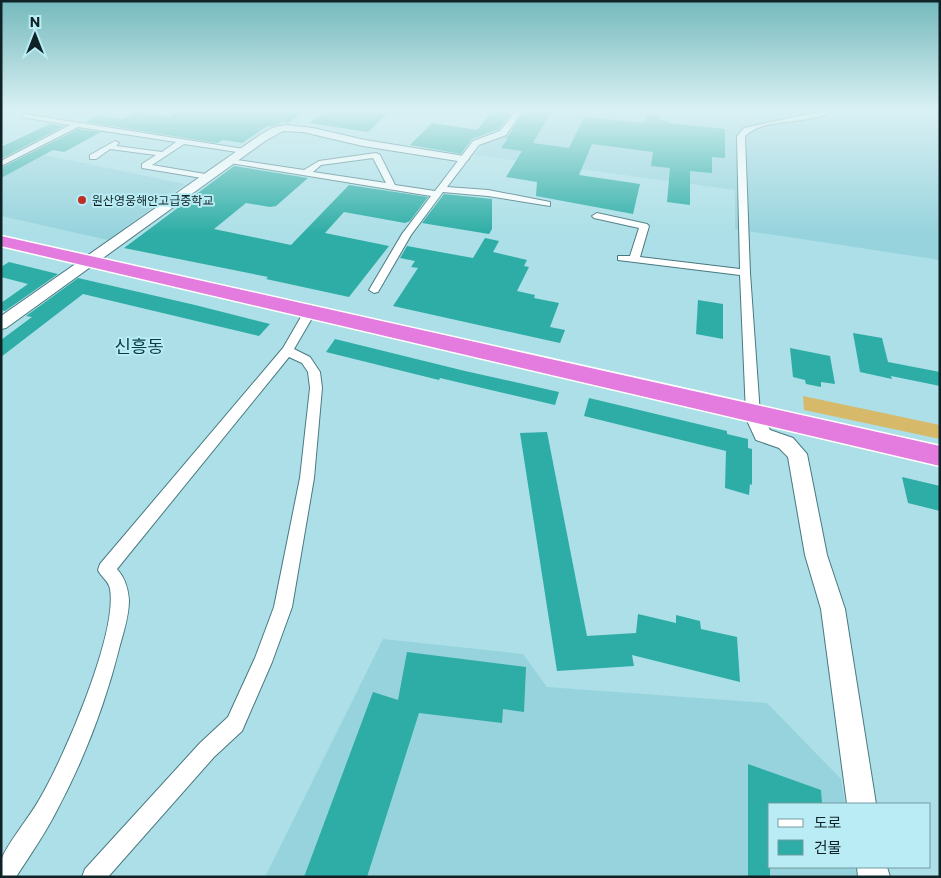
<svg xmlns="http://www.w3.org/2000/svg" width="941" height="878" viewBox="0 0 941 878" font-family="Commissioner,'Noto Sans KR',sans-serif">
<rect width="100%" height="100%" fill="#acdfe7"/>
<g fill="#97d3dd">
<path d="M 515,111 L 653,111 L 754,118 L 748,111 L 940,111 L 940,260 L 735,229 L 735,190 L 474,155 Z"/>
<path d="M 30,152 L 185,184 L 108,240 L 1,216 L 1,167 Z"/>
<path d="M 383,639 L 523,654 L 547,687 L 767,703 L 841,779 L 845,804 L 770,804 L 770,867 L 855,867 L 857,877 L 265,877 Z"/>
</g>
<path fill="#d7b96a" d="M 803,396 L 940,425 L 940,439 L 804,410 Z"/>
<g fill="#2dada5">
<path d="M 137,111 L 171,117 L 171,111 L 305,111 L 288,123 L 282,122 L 278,125 L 266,127 L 242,143 L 223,140 L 217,143 L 85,122 L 99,115 L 123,119 Z"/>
<path d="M 327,111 L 390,111 L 368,132 L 309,123 Z"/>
<path d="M 492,111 L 514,111 L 499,129 L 472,139 L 461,154 L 410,145 L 432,123 L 477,130 Z"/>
<path d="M 524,111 L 551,111 L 533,143 L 569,148 L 584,117 L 644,123 L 648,114 L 653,114 L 660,115 L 659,120 L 668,121 L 668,123 L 725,129 L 725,158 L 712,157 L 712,173 L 690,171 L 690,205 L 667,202 L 670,168 L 651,166 L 653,152 L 592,144 L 579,175 L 640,184 L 633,214 L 536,196 L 537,182 L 506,177 L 522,151 L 501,148 L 508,138 L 504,138 L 508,136 Z"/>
<path d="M 50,124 L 64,126 L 1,159 L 1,147 Z"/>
<path d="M 78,129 L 101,132 L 64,152 L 53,150 L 1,178 L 1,168 Z"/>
<path d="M 234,166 L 308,178 L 276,206 L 270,207 L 246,203 L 214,229 L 291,245 L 349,185 L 428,197 L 410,221 L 405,223 L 344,212 L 325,233 L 389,246 L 349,297 L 266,279 L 268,277 L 124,248 Z"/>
<path d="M 444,194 L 492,199 L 492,229 L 489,234 L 422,223 Z"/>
<path d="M 485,238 L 499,241 L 493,252 L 527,260 L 524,266 L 529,267 L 517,291 L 535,295 L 534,298 L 559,303 L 550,327 L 565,330 L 560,343 L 393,306 L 418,268 L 411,267 L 415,261 L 400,258 L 407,246 L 473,258 Z"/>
<path d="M 9,262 L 58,274 L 5,311 L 1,310 L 1,303 L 28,284 L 1,277 L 1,267 Z"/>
<path d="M 78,278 L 195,305 L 270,324 L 259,336 L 83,294 L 1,357 L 1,340 L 32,317 L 26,316 Z"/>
<path d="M 698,300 L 723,304 L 723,339 L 696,334 Z"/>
<path d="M 853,333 L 882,338 L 888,362 L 940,372 L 940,386 L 891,376 L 892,379 L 860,372 Z"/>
<path d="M 335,339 L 465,371 L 559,392 L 555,405 L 440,378 L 439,380 L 326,352 Z"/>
<path d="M 790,348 L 830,356 L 835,384 L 821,382 L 821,387 L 806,384 L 805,380 L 793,377 Z"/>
<path d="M 589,398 L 727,431 L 727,434 L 748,439 L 748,448 L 752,449 L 752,485 L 750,484 L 749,495 L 725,488 L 726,451 L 584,416 Z"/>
<path d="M 547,432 L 587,636 L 636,633 L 638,614 L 676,623 L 676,615 L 700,621 L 701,629 L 737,637 L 740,682 L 632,655 L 634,666 L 557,671 L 520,433 Z"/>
<path d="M 902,477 L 940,486 L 940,511 L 908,503 Z"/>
<path d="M 407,652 L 526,667 L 524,712 L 503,709 L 502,723 L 419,713 L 367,877 L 304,877 L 373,692 L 398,700 Z"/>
<path d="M 748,764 L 821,790 L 822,804 L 770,804 L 770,877 L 748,877 Z"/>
</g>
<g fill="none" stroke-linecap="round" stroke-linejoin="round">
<defs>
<g id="street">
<path d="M 516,111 L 522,111 L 506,135 L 479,145 L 447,187 L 488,190 L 550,202 L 550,206 L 488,196 L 443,192 L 411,235 L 378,292 L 374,293 L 369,290 L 402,234 L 431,196 L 230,163 L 226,161 L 230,159 L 304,170 L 319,161 L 376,153 L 380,155 L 395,185 L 435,191 L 473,141 L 500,131 ZM 373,158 L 386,183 L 313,172 L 321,165 Z"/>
<path d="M 822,111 L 833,111 C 811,125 764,117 745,136 L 750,273 L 760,414 L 758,418 L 748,418 L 746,414 L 740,275 L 618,260 L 618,256 L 630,256 L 639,228 L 594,218 L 592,216 L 597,213 L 647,224 L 649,226 L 640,257 L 740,269 L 737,136 L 744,128 Z"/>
<path d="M 24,114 L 244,149 L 248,151 L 244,153 L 184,144 L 152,165 L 211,175 L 211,179 L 208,179 L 142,168 L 142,164 L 156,155 L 110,149 L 96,159 L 90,159 L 90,155 L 115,141 L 119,143 L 116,146 L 162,152 L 176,142 L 78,127 L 1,166 L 1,161 L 70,125 L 22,117 L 21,116 Z"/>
<path d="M 309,309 L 315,313 L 294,349 L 310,357 L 320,372 L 322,388 L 314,478 L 292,607 L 272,662 L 242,731 L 214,757 L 108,877 L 82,877 L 85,869 L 200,743 L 228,717 L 255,658 L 274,607 L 300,478 L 310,388 L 308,372 L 302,363 L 289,357 L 117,569 C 125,578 128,588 129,600 C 129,615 124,631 120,645 C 106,702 84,760 56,812 C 45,834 30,855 16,877 L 1,877 C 1,871 0,863 2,858 C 9,841 29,818 39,800 C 63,760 118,633 110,589 C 109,581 101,577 98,570 L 100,564 L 283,348 L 305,310 Z"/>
</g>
<g id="secondary">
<path d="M 286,125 L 313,128 L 365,140 L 464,156 L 469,159 L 464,162 L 363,146 L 303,132 L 283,131 L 265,141 L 6,328 L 1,329 L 1,316 L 260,135 L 272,128 Z"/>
<path d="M 753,407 L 759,409 L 770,430 L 793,438 L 807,454 L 827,555 L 845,609 L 876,804 L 847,804 L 821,609 L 805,555 L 788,457 L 779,448 L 756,440 L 744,414 L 747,409 Z"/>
<path d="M 857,867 L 887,867 L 890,877 L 858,877 Z"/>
</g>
<path id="highway" d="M 1,236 L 940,446 L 940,466 L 1,246 Z"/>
</defs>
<use href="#street" stroke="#497980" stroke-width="2"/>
<use href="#secondary" stroke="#497980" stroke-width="2"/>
<use href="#highway" stroke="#fff" stroke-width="3"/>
<use href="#street" fill="#fff" fill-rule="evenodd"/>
<use href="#secondary" fill="#fff" fill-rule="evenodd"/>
<use href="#highway" fill="#e37cde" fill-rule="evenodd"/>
</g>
<linearGradient id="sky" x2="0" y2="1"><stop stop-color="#74b9bc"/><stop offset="0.47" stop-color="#daf1f4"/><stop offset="1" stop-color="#daf1f4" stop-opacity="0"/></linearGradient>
<rect width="941" height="234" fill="url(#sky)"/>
<circle fill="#bd2f25" stroke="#b9ecf4" stroke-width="2" cx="82" cy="200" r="5"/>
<g text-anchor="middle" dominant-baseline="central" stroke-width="4" stroke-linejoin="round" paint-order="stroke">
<g font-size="12" fill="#0f2326" stroke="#b9ecf4" text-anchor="start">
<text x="92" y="200">원산영웅해안고급중학교</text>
</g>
<g font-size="18" fill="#083d45" stroke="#b9ecf4">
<text x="139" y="346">신흥동</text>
</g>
</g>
<rect width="941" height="878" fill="none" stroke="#0f2326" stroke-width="5"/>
<rect x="768" y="803" width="162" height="65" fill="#b9ecf4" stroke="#759ca2"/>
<rect x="778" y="819" width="25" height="8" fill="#ffffff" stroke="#759ca2"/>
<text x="814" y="828" font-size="15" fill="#0f2326">도로</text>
<rect x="778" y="840" width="25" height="15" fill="#2dada5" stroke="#759ca2"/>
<text x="814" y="853" font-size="15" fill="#0f2326">건물</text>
<g transform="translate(35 35)" stroke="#b9ecf4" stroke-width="4" paint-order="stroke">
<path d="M0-4L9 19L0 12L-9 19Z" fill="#0f2326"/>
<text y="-8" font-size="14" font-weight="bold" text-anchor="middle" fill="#0f2326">N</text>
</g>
</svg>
